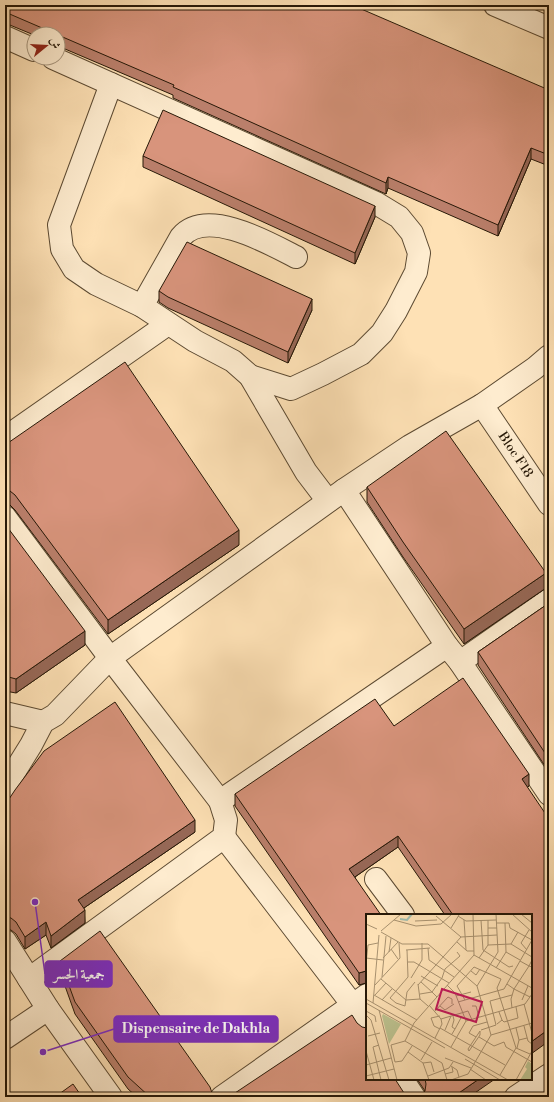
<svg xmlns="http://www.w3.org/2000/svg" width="554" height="1102" viewBox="0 0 554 1102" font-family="'Libre Bodoni',Amiri,serif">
<rect width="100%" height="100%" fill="#fee1b5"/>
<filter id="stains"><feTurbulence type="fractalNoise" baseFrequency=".005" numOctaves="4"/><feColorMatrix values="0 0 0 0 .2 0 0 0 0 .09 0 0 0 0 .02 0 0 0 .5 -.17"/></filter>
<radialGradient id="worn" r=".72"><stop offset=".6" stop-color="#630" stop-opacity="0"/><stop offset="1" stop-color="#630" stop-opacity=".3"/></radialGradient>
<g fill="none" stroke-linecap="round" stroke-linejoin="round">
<defs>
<g id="minor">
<path d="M 495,5 L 549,28"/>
<path d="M 5,37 L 34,50"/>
<path d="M 53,58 L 376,203 L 399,217 L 412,233 L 419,253 L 416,272 L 396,311 L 382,333 L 361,354 L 323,374 L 291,389 L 250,376"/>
<path d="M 111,84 L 59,225 L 62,249 L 74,269 L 96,284 L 142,306 L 195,341 L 233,361 L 250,376 L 306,472 L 328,501"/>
<path d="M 142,306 L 181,237 C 206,207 269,243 296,257"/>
<path id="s1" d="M 482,405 L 549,504"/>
<path d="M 5,438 L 168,324"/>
<path d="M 344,490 L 447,646 L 460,662 L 549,794"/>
<path d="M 5,517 L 110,658 L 220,801 L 226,820 L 224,837 L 29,979"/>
<path d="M 460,662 L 549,600"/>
<path d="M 5,713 L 43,722"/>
<path d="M 5,787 L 31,745 L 43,722 L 55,715 L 110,658 L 344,490 L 410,446 L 482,405 L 535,368 L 549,356"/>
<path d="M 220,801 L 447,646"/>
<path d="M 224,837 L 352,1004 L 367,1027"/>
<path d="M 376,879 L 403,915"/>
<path d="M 5,941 L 48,1009 L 111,1097"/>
<path d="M 5,1038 L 48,1009"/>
<path d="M 402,1079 L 414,1097"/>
<path d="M 222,1097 L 367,995"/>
<path d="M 516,1097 L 549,1075"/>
</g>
</defs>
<use href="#minor" stroke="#5c4a32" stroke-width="24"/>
<use href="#minor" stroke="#feeccf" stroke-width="22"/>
</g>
<g fill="#ba7f6b" stroke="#261807">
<path d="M 5,5 L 549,90 L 549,166 L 531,159 L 498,236 L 388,188 L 386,194 L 173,98 L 173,95 L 58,46 L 58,34 L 34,34 L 34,35 L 5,23 Z"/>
<path d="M 143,156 L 375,217 L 355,264 L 143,167 Z"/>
<path d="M 159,291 L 312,310 L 288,363 L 168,308 L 159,302 Z"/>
<path d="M 5,445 L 239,545 L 108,634 L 15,510 L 10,505 L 5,505 Z"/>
<path d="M 367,487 L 546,588 L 464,644 L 403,557 L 367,502 Z"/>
<path d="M 5,524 L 85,645 L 16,693 L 5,691 Z"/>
<path d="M 549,603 L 549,772 L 478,665 L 478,652 Z"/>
<path d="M 394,726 L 529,786 L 527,787 L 531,915 L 445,915 L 398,847 L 355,877 L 367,915 L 367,983 L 366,983 L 359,985 L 235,806 L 235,794 Z"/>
<path d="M 5,805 L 195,832 L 84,908 L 85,923 L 51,948 L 46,935 L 25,949 L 16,934 L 11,930 L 7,929 L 5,926 Z"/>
<path d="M 60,961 L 212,1093 L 216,1097 L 137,1097 L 128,1089 L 75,1014 L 60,972 Z"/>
<path d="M 417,1079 L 495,1079 L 421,1096 L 425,1091 Z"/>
</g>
<g fill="#976857" stroke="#261807">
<path d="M 531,148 L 531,159 L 498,236 L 498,225 Z"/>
<path d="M 388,177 L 388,188 L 386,194 L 386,183 Z"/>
<path d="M 375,206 L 375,217 L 355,264 L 355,253 Z"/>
<path d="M 312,299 L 312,310 L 288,363 L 288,352 Z"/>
<path d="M 239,530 L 239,545 L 108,634 L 108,620 Z"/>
<path d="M 546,573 L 546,588 L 464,644 L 464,629 Z"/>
<path d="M 85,631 L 85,645 L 16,693 L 16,679 Z"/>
<path d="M 529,774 L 529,786 L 522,791 L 522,779 Z"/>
<path d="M 195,820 L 195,832 L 78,912 L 78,900 Z"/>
<path d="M 398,836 L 398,847 L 349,881 L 349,869 Z"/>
<path d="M 85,910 L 85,923 L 51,948 L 51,936 Z"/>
<path d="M 46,922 L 46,935 L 25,949 L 25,937 Z"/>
<path d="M 366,971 L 366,983 L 359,985 L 359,973 Z"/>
<path d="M 549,1029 L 549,1041 L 531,1054 L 531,1042 Z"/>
<path d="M 479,1079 L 495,1079 L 469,1097 L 453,1097 Z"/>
</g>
<g fill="#d8947c" stroke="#261807">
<path d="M 5,5 L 352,5 L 549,90 L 549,155 L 531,148 L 498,225 L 388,177 L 386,183 L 173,87 L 174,85 L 58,35 L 58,34 L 56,34 L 5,12 Z"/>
<path d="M 163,110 L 375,206 L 355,253 L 143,156 Z"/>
<path d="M 187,242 L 312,299 L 288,352 L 168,297 L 159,291 Z"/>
<path d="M 125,362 L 239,530 L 108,620 L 15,495 L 10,491 L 5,491 L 5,445 Z"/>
<path d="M 446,431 L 546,573 L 464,629 L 403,542 L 367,487 Z"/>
<path d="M 5,524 L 85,631 L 16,679 L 5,676 Z"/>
<path d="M 549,603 L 549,759 L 478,652 Z"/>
<path d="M 463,678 L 529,774 L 522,779 L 549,819 L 549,1029 L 531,1042 L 531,915 L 453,915 L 398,836 L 349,869 L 381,915 L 367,915 L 367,971 L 366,971 L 359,973 L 235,794 L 375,699 L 394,726 Z"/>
<path d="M 115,702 L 195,820 L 78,900 L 85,910 L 51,936 L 46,922 L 25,937 L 16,922 L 11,918 L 7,917 L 5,914 L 5,805 L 15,790 L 44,751 Z"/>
<path d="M 100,931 L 210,1087 L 212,1093 L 216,1097 L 150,1097 L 128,1077 L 75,1002 L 60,961 Z"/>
<path d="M 352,1015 L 357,1023 L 362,1027 L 367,1028 L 367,1079 L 395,1079 L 404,1093 L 410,1097 L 229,1097 Z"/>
<path d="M 425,1079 L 479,1079 L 453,1097 L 418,1097 L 421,1096 L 425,1091 L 426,1084 Z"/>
<path d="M 73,1084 L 82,1097 L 55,1097 Z"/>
</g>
<g text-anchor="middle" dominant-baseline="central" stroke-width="4" stroke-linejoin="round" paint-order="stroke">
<g font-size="13" fill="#261807" stroke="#feeccf">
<text stroke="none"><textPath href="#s1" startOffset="60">Bloc F18</textPath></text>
</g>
</g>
<g transform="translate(366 914)">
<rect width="166" height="166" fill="#fee1b5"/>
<path d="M 17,100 L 35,110 L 23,130 L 16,102 ZM 162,147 L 166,150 L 166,166 L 154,166 L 161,155 L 159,153 Z" fill="#bdc390"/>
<path fill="none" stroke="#a0bdb0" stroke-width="2" d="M 34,5 L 41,6 L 46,0"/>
<path fill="none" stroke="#a8916f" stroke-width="1" d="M 146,0 L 166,18M 155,0 L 166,9M 70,2 L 95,23M 92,2 L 100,7 L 130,6M 28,6 L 50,12 L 75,10 L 86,0M 98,6 L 100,36M 115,6 L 117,36 L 143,53 L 147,52M 122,6 L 122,14 L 131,14M 49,7 L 71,6M 131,9 L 143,9 L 144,14 L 166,26M 139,9 L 140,38 L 154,46M 0,10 L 11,15M 85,14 L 93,1M 122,14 L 122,31 L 145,30 L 166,43M 15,17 L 35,0M 15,18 L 36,30 L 62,30 L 111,72M 91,28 L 101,37 L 108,37M 145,30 L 152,18M 62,34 L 63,46 L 88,63M 25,35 L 32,45M 40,36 L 64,34M 41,36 L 42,63 L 24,84 L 30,89 L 39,92 L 41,78 L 49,68M 161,36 L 155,29 L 163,16M 23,38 L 25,24M 108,41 L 166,74M 0,44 L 17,46M 17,44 L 32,28M 113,44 L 122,31M 154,47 L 163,52 L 166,46M 42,48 L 48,48 L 83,69M 0,50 L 2,31 L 12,29M 130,54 L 140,38M 105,57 L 110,61 L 114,55M 55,62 L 72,72M 16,63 L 20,22M 45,64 L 56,46 L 56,29M 15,65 L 40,86 L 54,85M 55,68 L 66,78 L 76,64 L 79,55 L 94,42 L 91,38M 52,70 L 54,85 L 62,92M 141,70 L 148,75 L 163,52 L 166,53M 9,71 L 34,44 L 33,29M 52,71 L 95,23 L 131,21M 81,71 L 89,79 L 100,107M 111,72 L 132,38 L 130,0M 111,72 L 125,121M 54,80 L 66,78 L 71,83M 8,81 L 51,106M 9,81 L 20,69M 90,82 L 105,78M 0,85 L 142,166M 16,86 L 26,75M 99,86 L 91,72 L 108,53 L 135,65 L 131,74 L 150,134 L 134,161M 156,86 L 162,72M 92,88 L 138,75 L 166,26M 0,89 L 79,134M 7,89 L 13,21M 158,90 L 166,119M 63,91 L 75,105 L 102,97 L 106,106M 74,92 L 79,96 L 88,90M 106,92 L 110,92 L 113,103M 146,94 L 145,85 L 148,75 L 164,83M 13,96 L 31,166M 0,97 L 9,102 L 10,108M 69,97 L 82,83 L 86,85 L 86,90M 0,101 L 5,106 L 23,166M 136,106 L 138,108 L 152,104 L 150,93M 131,110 L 136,106 L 133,98M 158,112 L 162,127 L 166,130M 74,114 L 139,151M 150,114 L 153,126M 74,115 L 68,112 L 65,104 L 74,102M 89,115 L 96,102M 79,116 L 85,102M 115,116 L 130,111 L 124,87 L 146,81M 114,117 L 114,121 L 103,137 L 102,135 ZM 86,120 L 89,115 L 86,113 L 88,106 L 87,102M 125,121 L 166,109M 2,122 L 14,119M 110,123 L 103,119 L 107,112 L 121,108M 113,123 L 128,132 L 138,128 L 140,133 L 166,148M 69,124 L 76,110 L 75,105M 39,127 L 76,149 L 81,166M 13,131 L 7,133 L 15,166M 46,132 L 36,147 L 29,148 L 25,131 L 39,127 L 48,109 L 108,41 L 107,0M 85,133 L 100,107 L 159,90 L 166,80M 150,134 L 164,140M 151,134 L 153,126 L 161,124M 0,137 L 8,166M 42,138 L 57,149 L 65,148 L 68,158M 79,144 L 105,154M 99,145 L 134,166M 55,146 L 66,128M 57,149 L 63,166M 0,151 L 25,144M 85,152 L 91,156 L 93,163M 104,155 L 120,166M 79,160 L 87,158 L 86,153M 0,162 L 28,155M 62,162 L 83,154 L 87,148M 85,166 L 102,160 L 125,121M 150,166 L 166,137"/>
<path fill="#c2185b" fill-opacity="0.15" stroke="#c2185b" stroke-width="2" d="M 76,75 L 116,88 L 110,108 L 70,95 Z"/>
<rect width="166" height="166" fill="none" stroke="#261807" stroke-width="2"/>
</g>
<path fill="none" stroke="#7b2cbf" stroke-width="1.5" d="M35 902L45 974M43 1052L114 1029"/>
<g fill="#7b2cbf" stroke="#feeccf" stroke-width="1.5">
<circle cx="35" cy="902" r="4"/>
<circle cx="43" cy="1052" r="4"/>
</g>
<g fill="#7b2cbf" stroke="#7b2cbf" stroke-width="1.5">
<rect x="45" y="961" width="67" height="26" rx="4"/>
<rect x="114" y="1016" width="164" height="26" rx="4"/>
</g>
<g font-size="14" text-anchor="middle" font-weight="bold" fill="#fff">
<text x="79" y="979">جمعية الجسر</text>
<text x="196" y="1033">Dispensaire de Dakhla</text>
</g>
<rect width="554" height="1102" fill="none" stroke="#fee1b5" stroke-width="20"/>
<rect x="6" y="6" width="542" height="1090" fill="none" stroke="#261807" stroke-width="2"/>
<rect x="10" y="10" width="534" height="1082" fill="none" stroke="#261807"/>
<g transform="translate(46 46) rotate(72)"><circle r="19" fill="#feeccf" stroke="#a8977f"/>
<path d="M0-3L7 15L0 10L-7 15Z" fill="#8f2418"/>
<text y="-6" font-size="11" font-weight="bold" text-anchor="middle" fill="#261807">ش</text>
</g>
<rect width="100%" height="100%" filter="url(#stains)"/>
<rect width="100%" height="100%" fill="url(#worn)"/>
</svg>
